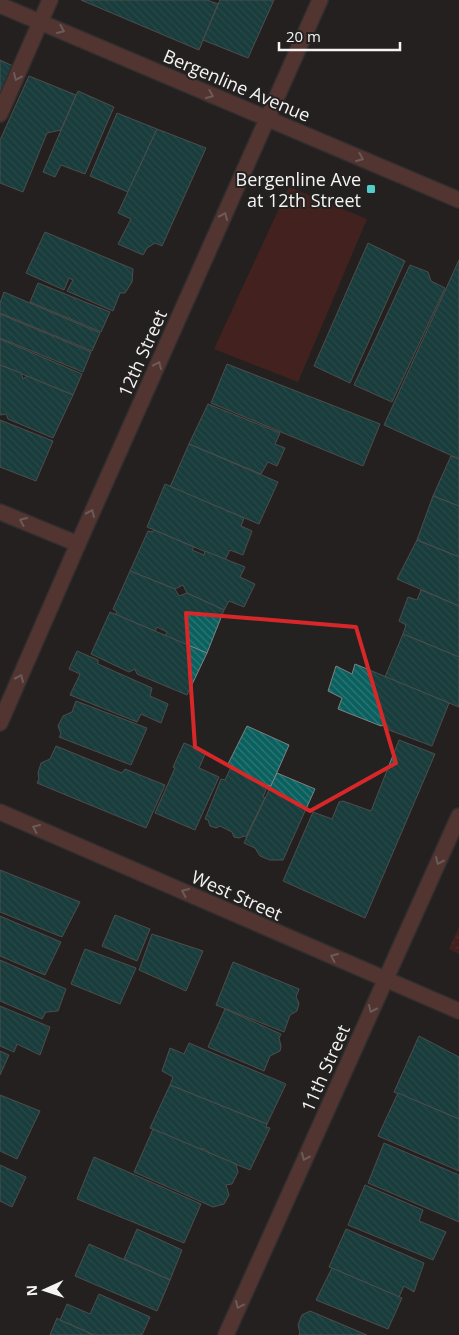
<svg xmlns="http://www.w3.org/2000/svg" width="459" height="1335" viewBox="0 0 459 1335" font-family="'Open Sans',sans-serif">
<defs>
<pattern id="park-dots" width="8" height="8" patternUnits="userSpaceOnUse" patternTransform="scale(1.25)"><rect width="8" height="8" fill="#68221d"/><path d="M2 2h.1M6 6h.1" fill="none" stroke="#7e433e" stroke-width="1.8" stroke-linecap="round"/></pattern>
<pattern id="building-back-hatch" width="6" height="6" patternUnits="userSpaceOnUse" patternTransform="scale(1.25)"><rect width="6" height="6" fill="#0a605e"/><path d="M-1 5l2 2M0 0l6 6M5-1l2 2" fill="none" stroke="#2e7776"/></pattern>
</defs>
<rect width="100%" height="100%" fill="#242121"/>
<path fill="#68221d" d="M 289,187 L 367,219 L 298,382 L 214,349 Z"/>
<path fill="url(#park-dots)" d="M 459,927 L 459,954 L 449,949 Z"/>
<g fill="url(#building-back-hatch)" stroke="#7e8281">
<path d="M 81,0 L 207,0 L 218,4 L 199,50 Z"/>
<path d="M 220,0 L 274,0 L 248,58 L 203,40 Z"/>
<path d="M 0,60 L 13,66 L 0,97 Z"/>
<path d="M 29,76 L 76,95 L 61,130 L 47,133 L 23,192 L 0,183 L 0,140 Z"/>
<path d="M 78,91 L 114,107 L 85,174 L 61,165 L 55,177 L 43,172 Z"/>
<path d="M 117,113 L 157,129 L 128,192 L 90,176 Z"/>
<path d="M 157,129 L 206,148 L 162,246 L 155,243 L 147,248 L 143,255 L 118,244 L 131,219 L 118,213 Z"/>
<path d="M 45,232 L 133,269 L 132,282 L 125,293 L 120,293 L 113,311 L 67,291 L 73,280 L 69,278 L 64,290 L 26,273 Z"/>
<path d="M 368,243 L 405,261 L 350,383 L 314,366 Z"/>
<path d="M 459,260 L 459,459 L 384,425 Z"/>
<path d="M 410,265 L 428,272 L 431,281 L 445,288 L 392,402 L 354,385 Z"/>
<path d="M 38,283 L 110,312 L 101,332 L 30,302 Z"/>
<path d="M 4,292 L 100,333 L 92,351 L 0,313 L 0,303 Z"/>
<path d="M 0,314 L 91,352 L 83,372 L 0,338 Z"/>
<path d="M 0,339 L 82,374 L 73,395 L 0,365 Z"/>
<path d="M 227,364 L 380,424 L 363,466 L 211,403 Z"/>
<path d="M 0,365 L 21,373 L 23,379 L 27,376 L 73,395 L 53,438 L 8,419 L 6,414 L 0,415 Z"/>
<path d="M 208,404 L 280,433 L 275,444 L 285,448 L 277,466 L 268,462 L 261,474 L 189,444 Z"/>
<path d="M 0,420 L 53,441 L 36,481 L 0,467 Z"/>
<path d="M 189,444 L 278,482 L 259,524 L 170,487 Z"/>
<path d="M 451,456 L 459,459 L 459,506 L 433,496 Z"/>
<path d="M 165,484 L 244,518 L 241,526 L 252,531 L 243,555 L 230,550 L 225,560 L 147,527 Z"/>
<path d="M 433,496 L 459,506 L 459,557 L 417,540 Z"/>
<path d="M 154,530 L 194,547 L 192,550 L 204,555 L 205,551 L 245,567 L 240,577 L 255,584 L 244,607 L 229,601 L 224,610 L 187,593 L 183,585 L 175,589 L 130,571 L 148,531 L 153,532 Z"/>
<path d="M 417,540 L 459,557 L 459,606 L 397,579 Z"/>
<path d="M 130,571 L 175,589 L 179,596 L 187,593 L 224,610 L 207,653 L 165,636 L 167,632 L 157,627 L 155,631 L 115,615 L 117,612 L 113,609 Z"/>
<path d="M 421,590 L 459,606 L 459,657 L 403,634 L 406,625 L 399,621 L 408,597 L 417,600 Z"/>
<path d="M 110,612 L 207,653 L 187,695 L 137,674 L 135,669 L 129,672 L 91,654 Z"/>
<path d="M 403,634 L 459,657 L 459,707 L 385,677 Z"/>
<path d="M 77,651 L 98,660 L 98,664 L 152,688 L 150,696 L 168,704 L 161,723 L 141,714 L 137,722 L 70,695 L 80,674 L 69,669 Z"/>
<path d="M 355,664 L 449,703 L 432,746 L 389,730 L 386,724 L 381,726 L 338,709 L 342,698 L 328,691 L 336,666 L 352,674 Z"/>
<path d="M 76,701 L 147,728 L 131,765 L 59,737 L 61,734 L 58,726 L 63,716 L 72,712 Z"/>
<path d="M 247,726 L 289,745 L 271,786 L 268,785 L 263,797 L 265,798 L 246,837 L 244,836 L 239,838 L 234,837 L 232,832 L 220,826 L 216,828 L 210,826 L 208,820 L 205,819 L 221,779 L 225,780 L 231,767 L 227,766 Z"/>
<path d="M 399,740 L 435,754 L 365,918 L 283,881 L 313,812 L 332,819 L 339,802 L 343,801 L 371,811 Z"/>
<path d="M 184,743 L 206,752 L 199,768 L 219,777 L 195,830 L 155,813 L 175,768 L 173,767 Z"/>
<path d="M 56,746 L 122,773 L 125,769 L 165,785 L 146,828 L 37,783 L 39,779 L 38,773 L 41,763 L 50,759 Z"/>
<path d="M 277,773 L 315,789 L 283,860 L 270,860 L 260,856 L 255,848 L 244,843 Z"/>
<path d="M 0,870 L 80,902 L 62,937 L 0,912 Z"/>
<path d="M 115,915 L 150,929 L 137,961 L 102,946 Z"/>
<path d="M 0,916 L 61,942 L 45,975 L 0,956 Z"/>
<path d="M 152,934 L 203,951 L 186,991 L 139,970 Z"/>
<path d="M 85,949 L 136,968 L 120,1004 L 71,984 Z"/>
<path d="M 0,960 L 66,989 L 58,1011 L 46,1012 L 42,1019 L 0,1001 Z"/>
<path d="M 233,962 L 299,989 L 296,997 L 299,1003 L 297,1011 L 290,1015 L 284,1032 L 216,1005 Z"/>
<path d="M 0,1006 L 50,1027 L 40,1055 L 17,1044 L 14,1052 L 0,1046 Z"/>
<path d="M 225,1009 L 281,1034 L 279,1038 L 281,1046 L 280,1051 L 270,1056 L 264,1071 L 208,1047 Z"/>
<path d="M 419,1036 L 459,1057 L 459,1119 L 394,1092 Z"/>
<path d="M 189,1043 L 286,1084 L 267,1124 L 170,1085 L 173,1077 L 162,1071 L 170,1048 L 184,1054 Z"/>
<path d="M 0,1051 L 9,1055 L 0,1075 Z"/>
<path d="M 170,1085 L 267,1124 L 266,1127 L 270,1128 L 250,1170 L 211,1154 L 205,1149 L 199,1149 L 150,1128 Z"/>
<path d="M 398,1093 L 459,1119 L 459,1171 L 378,1136 Z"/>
<path d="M 0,1095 L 40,1111 L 17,1159 L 0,1151 Z"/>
<path d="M 153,1129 L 236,1164 L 238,1172 L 232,1184 L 226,1185 L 229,1195 L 224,1204 L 213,1207 L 134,1172 Z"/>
<path d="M 384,1143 L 459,1175 L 459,1222 L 368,1183 Z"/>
<path d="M 94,1157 L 201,1204 L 184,1243 L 77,1199 Z"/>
<path d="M 0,1165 L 26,1177 L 12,1207 L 0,1201 Z"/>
<path d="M 365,1185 L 423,1210 L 419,1221 L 446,1232 L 433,1260 L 348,1225 Z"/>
<path d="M 137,1229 L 182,1250 L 170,1280 L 124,1259 Z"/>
<path d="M 346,1229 L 424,1263 L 414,1292 L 404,1286 L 399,1297 L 329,1267 Z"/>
<path d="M 89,1244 L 170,1280 L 157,1311 L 75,1276 Z"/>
<path d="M 332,1268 L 402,1298 L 388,1329 L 316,1300 Z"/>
<path d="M 99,1294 L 150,1317 L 142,1335 L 94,1335 L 60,1320 L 67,1304 L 90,1314 Z"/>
<path d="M 310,1311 L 367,1335 L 299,1335 L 300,1333 L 298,1325 L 302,1315 Z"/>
<path d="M 57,1318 L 60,1320 L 94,1335 L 50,1335 Z"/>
</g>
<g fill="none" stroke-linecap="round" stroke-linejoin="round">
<defs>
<g id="minor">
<path d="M 0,5 L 459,200"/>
<path d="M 0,114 L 50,0"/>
<path d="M 0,512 L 78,544"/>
<path d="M 0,723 L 78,544 L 320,0"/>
<path d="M 0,812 L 459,1011"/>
<path d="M 226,1335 L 459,816"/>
</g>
</defs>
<use href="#minor" stroke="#413e3e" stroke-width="18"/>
<use href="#minor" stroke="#894d46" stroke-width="15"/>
</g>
<defs><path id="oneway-chevron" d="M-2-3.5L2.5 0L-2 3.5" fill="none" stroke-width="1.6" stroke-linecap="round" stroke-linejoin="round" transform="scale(1.25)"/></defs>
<g stroke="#bfa09c">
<use href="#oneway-chevron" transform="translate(61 30) rotate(23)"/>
<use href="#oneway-chevron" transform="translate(17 77) rotate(114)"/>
<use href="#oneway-chevron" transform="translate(210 95) rotate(23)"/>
<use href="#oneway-chevron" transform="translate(360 158) rotate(23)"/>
<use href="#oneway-chevron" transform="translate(224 216) rotate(-66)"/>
<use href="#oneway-chevron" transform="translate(158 365) rotate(-66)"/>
<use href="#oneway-chevron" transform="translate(91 513) rotate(-66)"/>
<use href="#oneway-chevron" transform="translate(23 521) rotate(-157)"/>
<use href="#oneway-chevron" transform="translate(20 678) rotate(-66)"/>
<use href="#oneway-chevron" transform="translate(36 828) rotate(-156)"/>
<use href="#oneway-chevron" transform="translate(439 861) rotate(114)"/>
<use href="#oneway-chevron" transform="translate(185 892) rotate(-156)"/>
<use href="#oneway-chevron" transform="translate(334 957) rotate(-156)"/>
<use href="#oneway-chevron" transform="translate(372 1009) rotate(114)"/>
<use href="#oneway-chevron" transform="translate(305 1157) rotate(114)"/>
<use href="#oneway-chevron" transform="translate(239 1305) rotate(114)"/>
</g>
<path d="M0 0H459V1335H0ZM 186,613 L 356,627 L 396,763 L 310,811 L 195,747 Z" fill="#242121" fill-opacity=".55" fill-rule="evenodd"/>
<path fill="none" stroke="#d62828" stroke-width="4" stroke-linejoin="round" d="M 186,613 L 356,627 L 396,763 L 310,811 L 195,747 Z"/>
<rect fill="#53cdca" stroke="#242121" stroke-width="2" x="366" y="184" width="10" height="10" rx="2.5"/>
<g text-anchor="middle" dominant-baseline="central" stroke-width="4" stroke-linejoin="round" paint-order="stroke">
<g font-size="18" fill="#f5f3f3" stroke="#242121">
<text transform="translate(237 85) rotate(23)">Bergenline Avenue</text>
<text transform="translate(142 353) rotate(-66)">12th Street</text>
<text transform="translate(237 895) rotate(24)">West Street</text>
<text transform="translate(325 1068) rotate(-66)">11th Street</text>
</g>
<g font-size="18" fill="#f5f3f3" stroke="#242121" text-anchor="end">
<text x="361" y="179">Bergenline Ave<tspan x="361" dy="21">at 12th Street</tspan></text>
</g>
</g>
<g transform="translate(45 1290) rotate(267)" stroke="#242121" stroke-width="4" paint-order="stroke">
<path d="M0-4L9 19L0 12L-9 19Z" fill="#f5f3f3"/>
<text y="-8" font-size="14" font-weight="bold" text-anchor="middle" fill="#f5f3f3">N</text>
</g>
<path d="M279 42v8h121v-8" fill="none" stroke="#f5f3f3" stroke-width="2.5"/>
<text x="286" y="42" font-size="15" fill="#f5f3f3" stroke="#242121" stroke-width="4" paint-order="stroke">20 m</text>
</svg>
